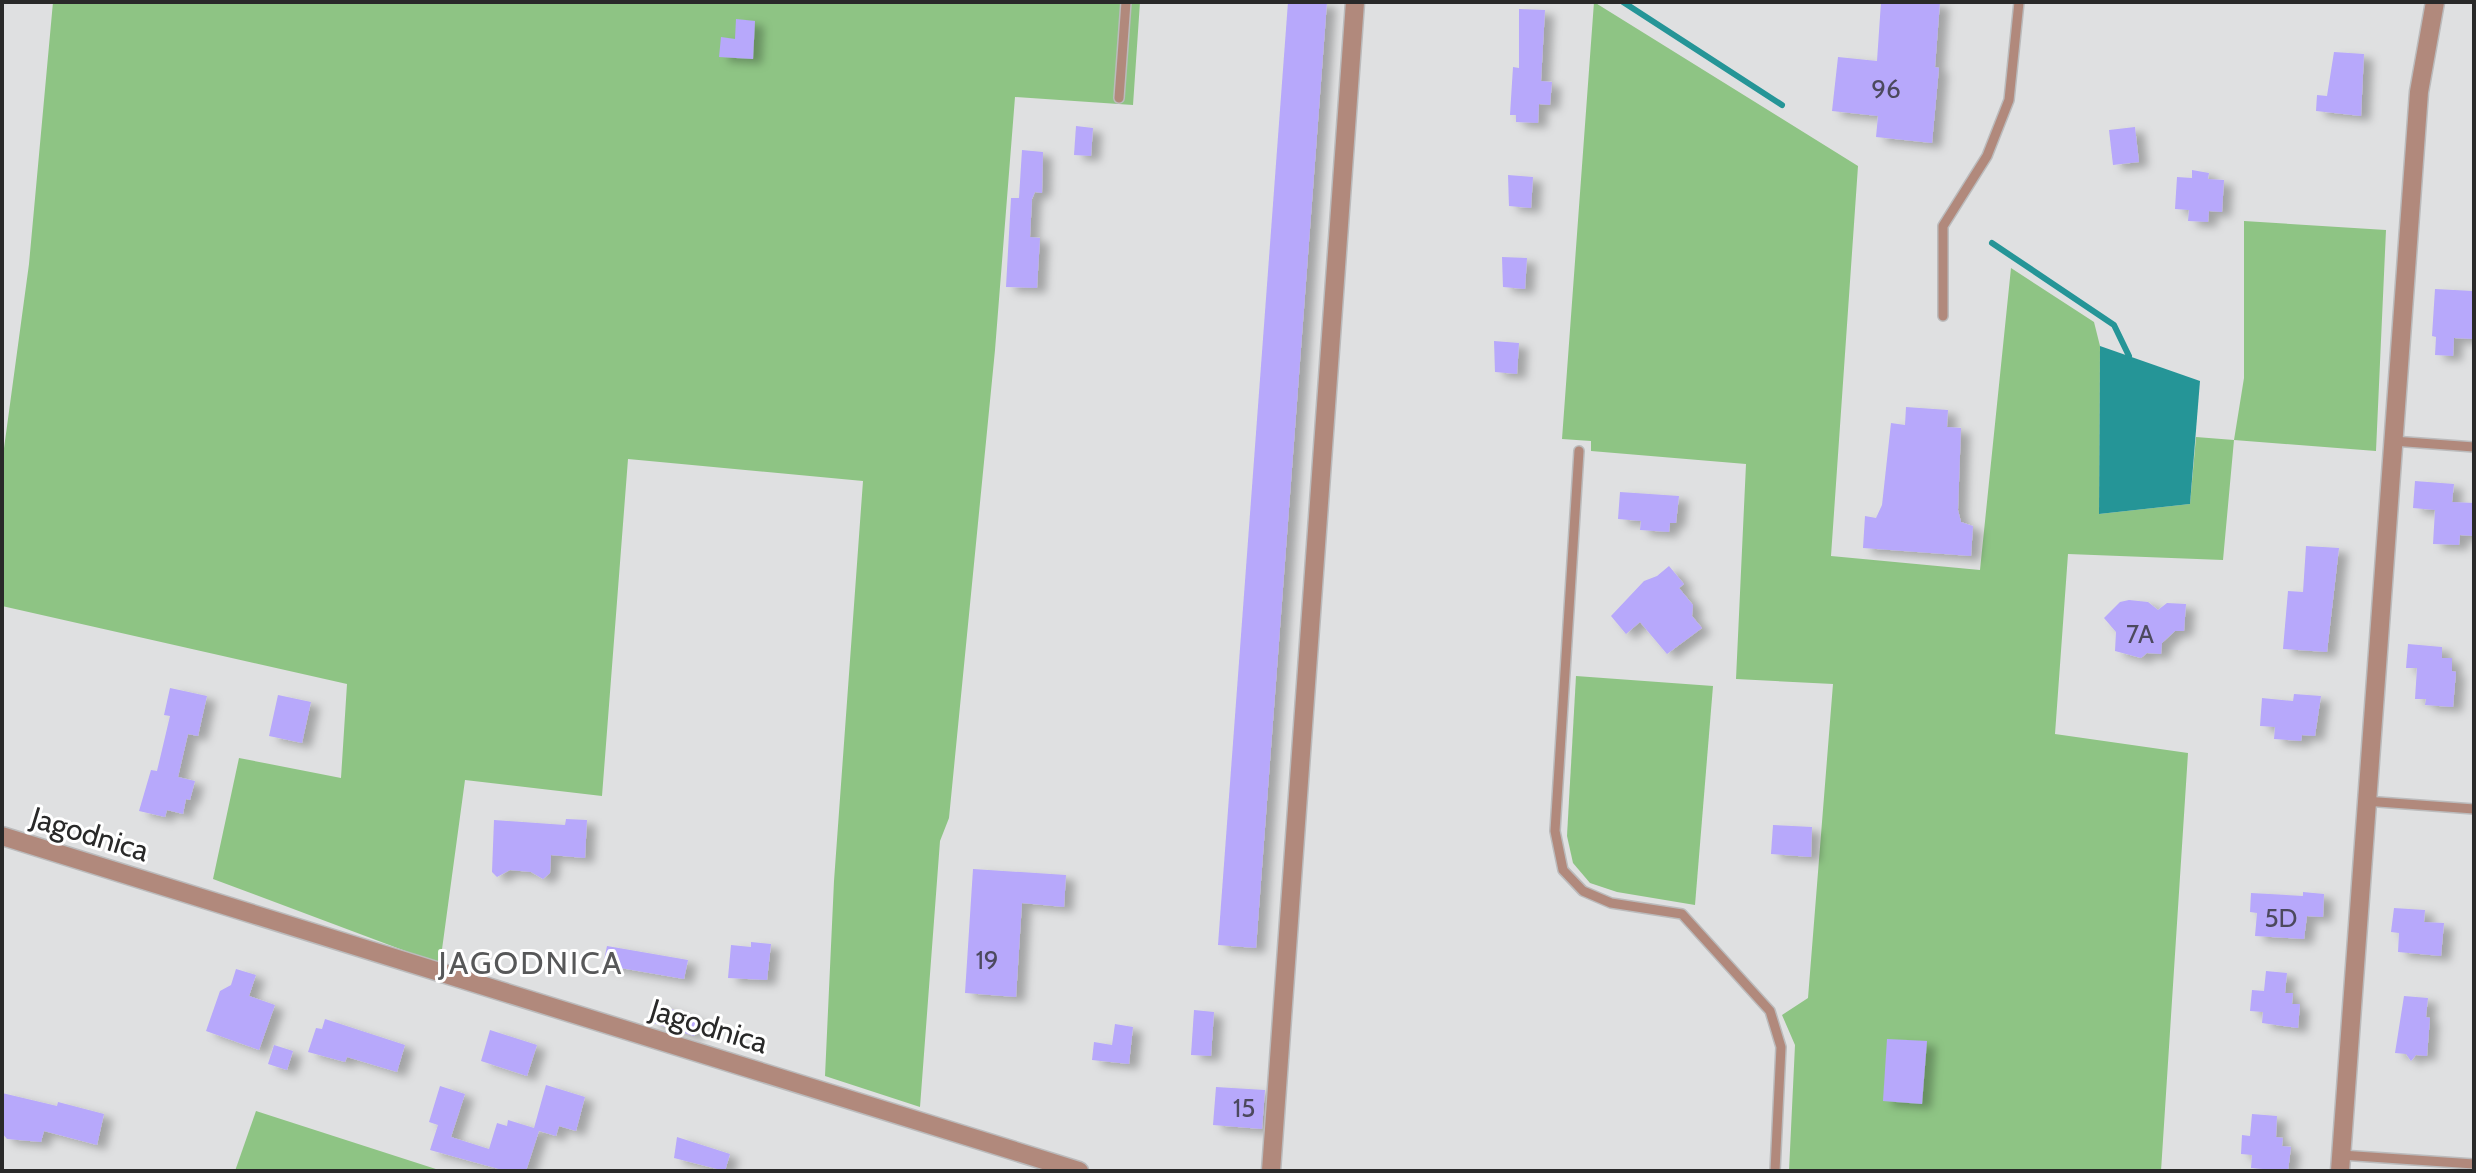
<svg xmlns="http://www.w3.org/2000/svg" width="2476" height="1173" viewBox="0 0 2476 1173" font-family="Cabin,sans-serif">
<defs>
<filter id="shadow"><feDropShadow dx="9" dy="5" stdDeviation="4" flood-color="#0004"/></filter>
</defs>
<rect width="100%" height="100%" fill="#dfe0e1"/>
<g fill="#8ec484">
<path d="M 53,2 L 1140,2 L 1133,105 L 1015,97 L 995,350 L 949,818 L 940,841 L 920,1107 L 825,1076 L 834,881 L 863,481 L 628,459 L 602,796 L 465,780 L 440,964 L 213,879 L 239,758 L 341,778 L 347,684 L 2,606 L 2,463 L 29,264 Z"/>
<path d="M 1594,2 L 1858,166 L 1831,556 L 1980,570 L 2011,268 L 2094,322 L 2100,346 L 2099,514 L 2190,504 L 2196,437 L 2234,440 L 2244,378 L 2244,221 L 2386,230 L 2376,451 L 2234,440 L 2223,560 L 2068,554 L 2055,734 L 2188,753 L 2161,1171 L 1789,1171 L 1795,1045 L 1782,1015 L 1808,998 L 1833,684 L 1736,679 L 1746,464 L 1591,451 L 1591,441 L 1562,439 Z"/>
<path d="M 1576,676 L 1713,686 L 1695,905 L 1617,892 L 1590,883 L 1573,863 L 1567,836 Z"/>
<path d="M 256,1111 L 442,1171 L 235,1171 Z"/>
</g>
<path fill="#259597" d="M 2100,346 L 2200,381 L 2190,504 L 2099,514 Z"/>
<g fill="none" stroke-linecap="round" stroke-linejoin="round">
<g stroke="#259597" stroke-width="6">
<path d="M 1623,2 L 1782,105"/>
<path d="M 1992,243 L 2114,325 L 2129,356"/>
</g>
</g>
<g fill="#b7a8fb" filter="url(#shadow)">
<path d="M 1288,2 L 1327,2 L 1256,948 L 1218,945 Z"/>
<path d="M 1881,2 L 1940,2 L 1935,67 L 1939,68 L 1932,143 L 1876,137 L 1878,116 L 1832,111 L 1838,57 L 1877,61 Z"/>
<path d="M 1519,9 L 1545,10 L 1541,81 L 1552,82 L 1550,105 L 1539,104 L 1538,123 L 1516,122 L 1516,115 L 1510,115 L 1513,67 L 1519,68 Z"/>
<path d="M 736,19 L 755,21 L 753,59 L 719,57 L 721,37 L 735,39 Z"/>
<path d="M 2334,52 L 2364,54 L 2361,116 L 2316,111 L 2317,95 L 2327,96 Z"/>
<path d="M 1076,126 L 1093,128 L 1091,156 L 1074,155 Z"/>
<path d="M 2135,127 L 2139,162 L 2113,165 L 2109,130 Z"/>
<path d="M 1022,150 L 1043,152 L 1042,193 L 1035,192 L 1032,199 L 1030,237 L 1040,238 L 1037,288 L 1006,287 L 1011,198 L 1019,198 Z"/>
<path d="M 2192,170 L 2209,173 L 2208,179 L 2224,180 L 2222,212 L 2209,211 L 2208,222 L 2188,221 L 2189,210 L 2175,209 L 2177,177 L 2192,178 Z"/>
<path d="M 1508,175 L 1533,177 L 1531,208 L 1509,206 Z"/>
<path d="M 1502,257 L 1527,258 L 1525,289 L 1503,287 Z"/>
<path d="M 2435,289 L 2473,291 L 2474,339 L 2454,338 L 2453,356 L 2435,355 L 2436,337 L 2432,336 Z"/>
<path d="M 1494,341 L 1519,343 L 1517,374 L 1495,372 Z"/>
<path d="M 1906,407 L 1948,410 L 1947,427 L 1961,428 L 1958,510 L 1961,522 L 1973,526 L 1971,556 L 1863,548 L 1865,516 L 1876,518 L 1882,505 L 1891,423 L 1905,425 Z"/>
<path d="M 2415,481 L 2454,484 L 2452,502 L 2474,503 L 2474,536 L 2460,535 L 2459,545 L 2433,544 L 2435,510 L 2413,508 Z"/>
<path d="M 1620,492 L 1679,496 L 1676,523 L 1670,523 L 1669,532 L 1640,530 L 1641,521 L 1618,519 Z"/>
<path d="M 2306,546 L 2339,548 L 2327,652 L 2283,649 L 2288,591 L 2303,592 Z"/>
<path d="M 1669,566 L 1684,584 L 1679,588 L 1693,605 L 1692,616 L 1702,628 L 1667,654 L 1640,622 L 1626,634 L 1611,616 L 1644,581 L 1657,576 Z"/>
<path d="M 2129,600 L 2148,602 L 2158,610 L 2167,603 L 2186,604 L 2184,631 L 2175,631 L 2162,643 L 2161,654 L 2147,653 L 2141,658 L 2115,651 L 2116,632 L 2104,618 L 2120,602 Z"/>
<path d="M 2408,644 L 2442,647 L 2442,658 L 2452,658 L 2452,671 L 2456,672 L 2453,707 L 2425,705 L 2426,699 L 2415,699 L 2417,668 L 2406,668 Z"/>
<path d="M 170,688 L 207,696 L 198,736 L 188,734 L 178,777 L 195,781 L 190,800 L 186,799 L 183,814 L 167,810 L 165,817 L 139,811 L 151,770 L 157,771 L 170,716 L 164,715 Z"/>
<path d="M 2294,694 L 2321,696 L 2315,736 L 2302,735 L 2301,741 L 2274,739 L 2275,727 L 2260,726 L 2262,698 L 2293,701 Z"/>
<path d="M 278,695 L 311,702 L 302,743 L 269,736 Z"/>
<path d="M 566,819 L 587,820 L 585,858 L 551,855 L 550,873 L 543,879 L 531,872 L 510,870 L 497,877 L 492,872 L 494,820 L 565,825 Z"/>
<path d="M 1773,825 L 1812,827 L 1811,857 L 1771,854 Z"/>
<path d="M 973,869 L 1066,875 L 1064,907 L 1022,903 L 1016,997 L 965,993 Z"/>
<path d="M 2303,892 L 2324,894 L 2323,917 L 2307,916 L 2304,939 L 2255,936 L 2257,913 L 2250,912 L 2251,893 L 2303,896 Z"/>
<path d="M 2394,908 L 2425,910 L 2424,922 L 2444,923 L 2441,956 L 2398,952 L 2399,933 L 2391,932 Z"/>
<path d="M 751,942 L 771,944 L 767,980 L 728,978 L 731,945 L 751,947 Z"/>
<path d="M 607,946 L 688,960 L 684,979 L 603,965 Z"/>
<path d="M 236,969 L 256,975 L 249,996 L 275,1005 L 259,1050 L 206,1031 L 220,991 L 231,985 Z"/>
<path d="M 2266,971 L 2287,973 L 2285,993 L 2293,993 L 2292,1004 L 2300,1004 L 2298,1028 L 2262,1023 L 2263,1012 L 2250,1011 L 2252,990 L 2264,991 Z"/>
<path d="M 2404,996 L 2428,998 L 2426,1017 L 2430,1018 L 2427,1056 L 2416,1055 L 2411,1061 L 2406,1054 L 2395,1053 Z"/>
<path d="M 657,1004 L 700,1019 L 694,1036 L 650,1022 Z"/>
<path d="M 1194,1010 L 1214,1012 L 1211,1056 L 1191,1055 Z"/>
<path d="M 325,1019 L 405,1045 L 397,1072 L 347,1057 L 345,1062 L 308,1052 L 316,1028 L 322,1029 Z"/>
<path d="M 1115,1024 L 1133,1027 L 1129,1064 L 1092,1060 L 1094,1042 L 1112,1045 Z"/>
<path d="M 490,1030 L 537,1045 L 527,1076 L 481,1061 Z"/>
<path d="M 1887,1039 L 1927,1041 L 1922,1104 L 1883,1101 Z"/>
<path d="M 274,1045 L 293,1051 L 287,1070 L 268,1064 Z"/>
<path d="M 546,1085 L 585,1097 L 576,1131 L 559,1126 L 556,1136 L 539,1131 L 526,1171 L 506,1171 L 430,1150 L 438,1125 L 429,1122 L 440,1086 L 465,1094 L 451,1137 L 489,1149 L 497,1123 L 507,1126 L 508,1120 L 534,1128 Z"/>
<path d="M 1216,1087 L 1265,1090 L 1262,1129 L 1213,1125 Z"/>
<path d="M 2,1093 L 57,1106 L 58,1102 L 104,1114 L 97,1145 L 44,1131 L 41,1142 L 7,1139 L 2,1133 Z"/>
<path d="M 2252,1114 L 2277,1116 L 2276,1137 L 2283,1138 L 2282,1146 L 2291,1147 L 2288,1171 L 2251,1168 L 2252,1155 L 2241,1154 L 2242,1135 L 2250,1136 Z"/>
<path d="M 677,1137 L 730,1154 L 725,1171 L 674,1158 Z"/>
</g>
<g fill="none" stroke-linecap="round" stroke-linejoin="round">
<defs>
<g id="lane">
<path d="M 1119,98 L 1126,2"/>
<path d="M 1943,316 L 1943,226 L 1987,156 L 2009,100 L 2019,2"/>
<path d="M 2393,441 L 2474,447"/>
<path d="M 1579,451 L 1555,831 L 1563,870 L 1583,891 L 1611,903 L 1682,914 L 1770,1011 L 1781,1047 L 1775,1171"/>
<path d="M 2365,801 L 2474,809"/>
<path d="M 2341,1155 L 2474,1164"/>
</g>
<g id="street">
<path d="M 2,836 L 1079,1171"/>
<path d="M 1271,1171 L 1355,2"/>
<path d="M 2340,1171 L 2419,92 L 2435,2"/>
</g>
</defs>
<use href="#lane" stroke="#bbbbbc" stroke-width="12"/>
<use href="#street" stroke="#bbbbbc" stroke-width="21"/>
<use href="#lane" stroke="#b1897c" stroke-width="9"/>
<use href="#street" stroke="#b1897c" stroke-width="18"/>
</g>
<g text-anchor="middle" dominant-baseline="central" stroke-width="6" stroke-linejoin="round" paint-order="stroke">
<g font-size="26" fill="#4c495e">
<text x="1886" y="89">96</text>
<text x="2140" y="634">7A</text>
<text x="2281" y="918">5D</text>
<text x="987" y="960">19</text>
<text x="1244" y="1108">15</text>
</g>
<g font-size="30" fill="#292929" stroke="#fff">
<text transform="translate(90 834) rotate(17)">Jagodnica</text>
<text transform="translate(709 1026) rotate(17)">Jagodnica</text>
</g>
<g font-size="32" letter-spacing="2" fill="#575859" stroke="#fff">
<text x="531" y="962">JAGODNICA</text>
</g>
</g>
<rect width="2476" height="1173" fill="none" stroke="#292929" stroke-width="8"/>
</svg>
